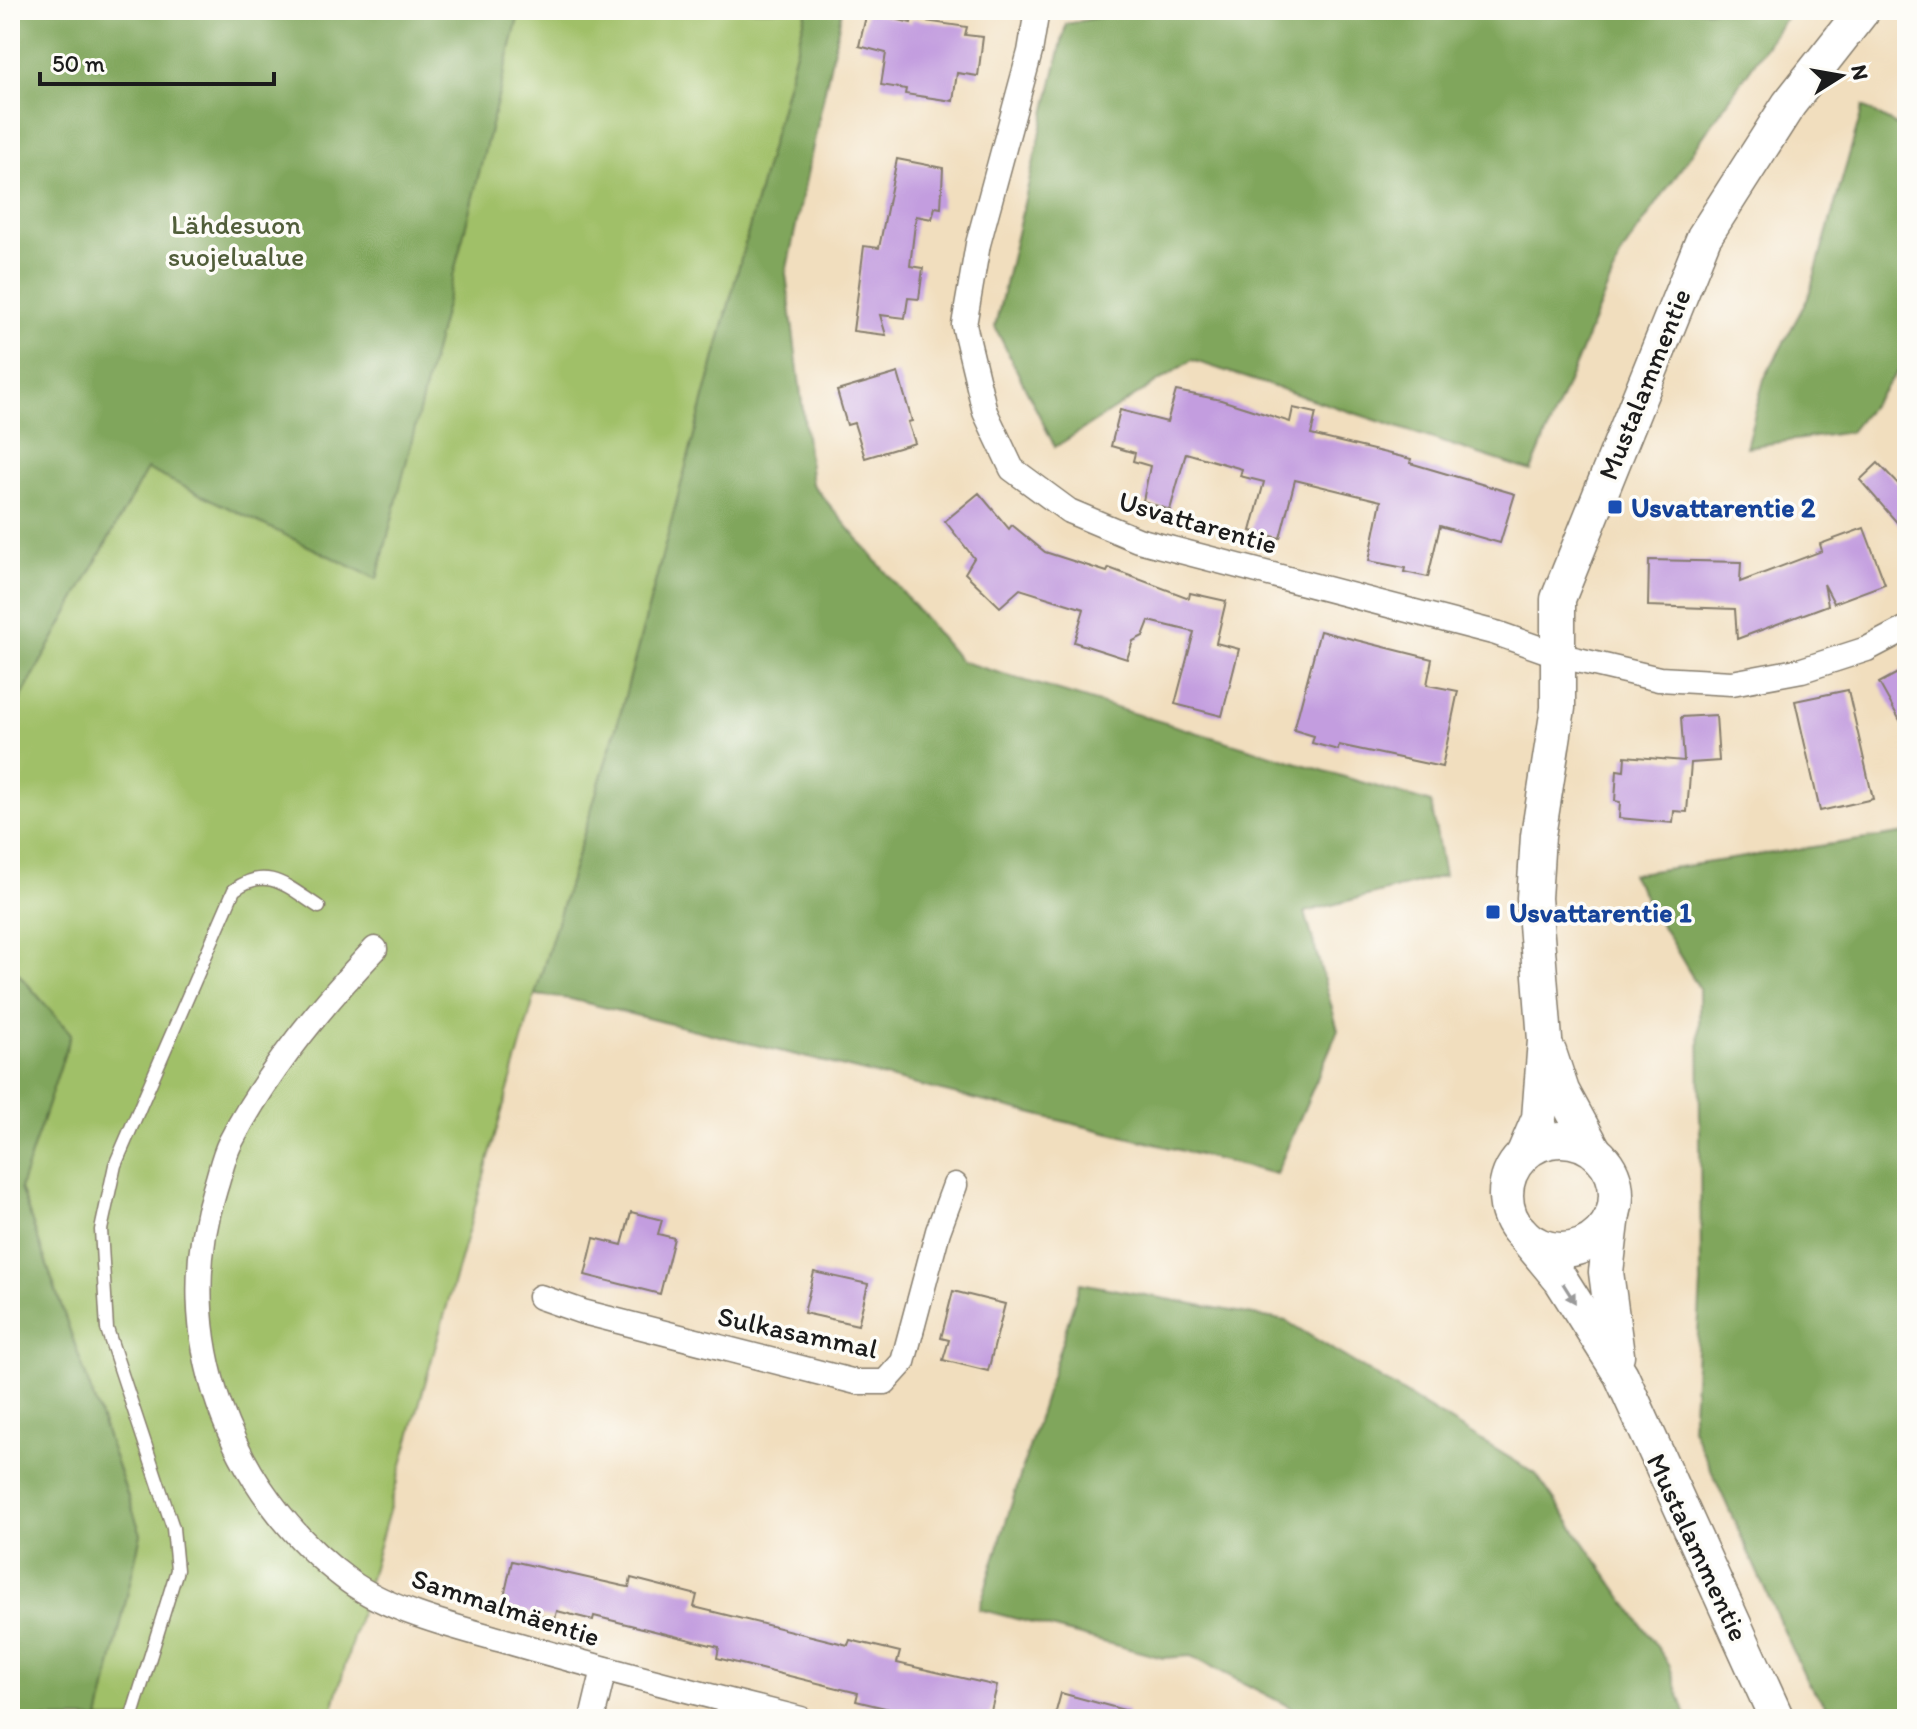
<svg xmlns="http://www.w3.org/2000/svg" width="1917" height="1729" viewBox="0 0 1917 1729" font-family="Itim,sans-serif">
<rect width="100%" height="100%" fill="#fdfcf7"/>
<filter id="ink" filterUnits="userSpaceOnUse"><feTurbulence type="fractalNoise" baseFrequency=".0125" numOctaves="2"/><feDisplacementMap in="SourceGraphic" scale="16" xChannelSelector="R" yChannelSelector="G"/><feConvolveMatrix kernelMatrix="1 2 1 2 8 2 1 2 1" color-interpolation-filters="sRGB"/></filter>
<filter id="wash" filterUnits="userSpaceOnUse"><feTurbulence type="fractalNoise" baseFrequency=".006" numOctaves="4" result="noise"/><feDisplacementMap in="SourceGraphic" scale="32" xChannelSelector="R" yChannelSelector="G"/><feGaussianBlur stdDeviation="1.8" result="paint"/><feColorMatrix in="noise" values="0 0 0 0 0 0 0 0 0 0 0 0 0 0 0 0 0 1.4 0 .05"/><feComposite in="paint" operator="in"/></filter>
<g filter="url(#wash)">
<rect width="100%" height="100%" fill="#f1debe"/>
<path fill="#a0c068" stroke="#5e6e42" stroke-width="2" d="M 10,10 L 497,100 L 520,10 L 807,10 L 620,715 L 535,995 L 330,1719 L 99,1719 L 141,1534 L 20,1188 L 71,1034 L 10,964 L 10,718 L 138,485 Z"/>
<g fill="#80a65c" stroke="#4e613c" stroke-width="2">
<path d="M 10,10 L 520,10 L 377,579 L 147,469 L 10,718 Z"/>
<path d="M 807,10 L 842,10 L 786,273 L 812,484 L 960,661 L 1431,803 L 1444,876 L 1305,912 L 1338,1030 L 1276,1174 L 570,999 L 535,995 L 620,715 Z"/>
<path d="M 1133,10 L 1791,10 L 1621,255 L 1531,471 L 1192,360 L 1055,447 L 995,327 L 1066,24 Z"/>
<path d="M 1863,107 L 1907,131 L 1907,360 L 1850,432 L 1746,447 L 1764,379 L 1808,298 Z"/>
<path d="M 1907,833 L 1907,1719 L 1838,1719 L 1807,1682 L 1692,1428 L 1701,1284 L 1699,988 L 1631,874 Z"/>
<path d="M 10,964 L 71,1034 L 20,1188 L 141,1534 L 99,1719 L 10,1719 Z"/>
<path d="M 1080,1283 L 1286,1321 L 1536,1474 L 1669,1664 L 1687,1719 L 1313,1719 L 1191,1656 L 1163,1658 L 979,1609 Z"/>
</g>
<g id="blocks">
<g fill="#c39ddf">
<path d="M 867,12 L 911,23 L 912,19 L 967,27 L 965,35 L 983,37 L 978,76 L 957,73 L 953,101 L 905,94 L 906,89 L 881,85 L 886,53 L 859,46 Z"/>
<path d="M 897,159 L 943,168 L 941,208 L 935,207 L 932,219 L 916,216 L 910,266 L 923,268 L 919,299 L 908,298 L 905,318 L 880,315 L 886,335 L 853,331 L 864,246 L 879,248 Z"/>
<path d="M 898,373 L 912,421 L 908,422 L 915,443 L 865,458 L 854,423 L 847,425 L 837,391 Z"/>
<path d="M 1176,391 L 1221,400 L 1290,422 L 1293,408 L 1316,413 L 1311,435 L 1411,459 L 1410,463 L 1515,494 L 1500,543 L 1440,526 L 1428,577 L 1404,572 L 1405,568 L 1369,561 L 1381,501 L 1295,480 L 1280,538 L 1251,531 L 1264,482 L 1240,476 L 1242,469 L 1186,453 L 1170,510 L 1143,501 L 1150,466 L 1133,461 L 1135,453 L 1111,446 L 1120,410 L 1167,422 Z"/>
<path d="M 1878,463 L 1907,493 L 1907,534 L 1860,480 Z"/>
<path d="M 979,493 L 1009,529 L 1012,525 L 1045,552 L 1107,572 L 1109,568 L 1189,598 L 1190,593 L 1226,601 L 1216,643 L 1239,649 L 1222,716 L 1175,704 L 1194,632 L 1149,621 L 1143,636 L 1133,641 L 1127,659 L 1074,642 L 1084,609 L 1020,589 L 1000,607 L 965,573 L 974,558 L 945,521 Z"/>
<path d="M 1864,528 L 1885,584 L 1834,603 L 1824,584 L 1828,605 L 1737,639 L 1735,609 L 1648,606 L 1649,560 L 1741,562 L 1740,582 L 1822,551 L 1820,544 Z"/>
<path d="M 1320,631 L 1432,659 L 1427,685 L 1458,691 L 1442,767 L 1339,745 L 1338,750 L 1312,743 L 1314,736 L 1294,730 Z"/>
<path d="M 1907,668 L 1907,733 L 1879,683 Z"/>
<path d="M 1848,690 L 1873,799 L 1820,811 L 1795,701 Z"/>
<path d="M 1716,715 L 1719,761 L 1691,763 L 1687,812 L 1674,811 L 1673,823 L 1619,818 L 1620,802 L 1615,801 L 1617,770 L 1624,771 L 1625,756 L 1684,761 L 1681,717 Z"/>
<path d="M 631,1212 L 662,1220 L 658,1234 L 674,1238 L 660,1294 L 585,1275 L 594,1238 L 622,1245 Z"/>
<path d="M 814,1272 L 868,1284 L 858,1325 L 804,1313 Z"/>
<path d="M 953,1291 L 1005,1304 L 988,1371 L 943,1360 L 949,1340 L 941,1338 Z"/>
<path d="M 512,1561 L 623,1586 L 629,1587 L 631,1578 L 697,1595 L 694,1607 L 848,1645 L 850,1640 L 900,1652 L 897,1663 L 997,1686 L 989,1719 L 945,1719 L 903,1708 L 902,1712 L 856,1701 L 858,1693 L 717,1658 L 719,1647 L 594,1616 L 593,1620 L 557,1611 L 555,1619 L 502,1606 Z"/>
<path d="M 1061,1693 L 1128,1711 L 1127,1719 L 1054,1719 Z"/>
</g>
</g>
</g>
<g filter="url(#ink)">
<use href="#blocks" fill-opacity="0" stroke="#867d6d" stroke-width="2"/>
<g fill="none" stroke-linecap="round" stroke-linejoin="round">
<defs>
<path id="lane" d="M 131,1719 L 177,1570 L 173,1528 L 107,1329 L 101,1230 L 115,1165 L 234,890 C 267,864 289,888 319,907"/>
<g id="street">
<path d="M 1037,10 L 1030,52 L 978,244 L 964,325 L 985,412 L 1012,469 L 1069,511 L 1138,540 L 1496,633 L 1561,656 L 1659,679 L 1732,683 L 1802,670 L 1867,649 L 1907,628"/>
<path d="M 375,949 C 322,1005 266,1073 230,1143 C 223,1157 220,1174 215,1189 C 169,1333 228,1492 349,1581 C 388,1610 455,1627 502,1640 C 601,1669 701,1694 801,1719"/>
<path d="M 540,1297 L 583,1312 L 856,1382 L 885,1382 L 903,1362 L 938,1231 L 955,1185"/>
<path d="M 592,1719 L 604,1669"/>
</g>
<g id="secondary">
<path d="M 1549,1052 L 1562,1091 L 1594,1150"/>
<circle cx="1561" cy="1195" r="55"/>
<path d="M 1524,1153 L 1539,1118 L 1545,1040 L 1534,898 L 1538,836 L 1558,708 L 1558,599 L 1704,237 L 1789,104 L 1863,10"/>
<path d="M 1613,1214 L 1606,1272 L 1617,1355"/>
<path d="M 1521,1232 L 1561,1280 L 1621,1375 L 1777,1719"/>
</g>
</defs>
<use href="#lane" stroke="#867d6d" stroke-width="15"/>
<use href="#street" stroke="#867d6d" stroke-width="27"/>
<use href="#secondary" stroke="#867d6d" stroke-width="37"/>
<use href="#lane" stroke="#fff" stroke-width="12"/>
<use href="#street" stroke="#fff" stroke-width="24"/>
<use href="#secondary" stroke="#fff" stroke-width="34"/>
</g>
<defs><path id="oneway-solid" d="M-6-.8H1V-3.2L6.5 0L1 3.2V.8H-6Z" transform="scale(2)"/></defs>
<use fill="#999" href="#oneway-solid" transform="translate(1569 1293) rotate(58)"/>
</g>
<g fill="#1a4fb4" stroke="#fdfcf7" stroke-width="3">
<rect x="1607" y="499" width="16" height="16" rx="4"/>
<rect x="1485" y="904" width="16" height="16" rx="4"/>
</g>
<g text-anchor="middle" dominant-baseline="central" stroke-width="7" stroke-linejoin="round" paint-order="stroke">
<g font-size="28" fill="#515e3a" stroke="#fdfcf7">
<text x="236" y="224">Lähdesuon<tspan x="236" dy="32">suojelualue</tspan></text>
</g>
<g font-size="28" fill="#1c1c1c" stroke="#fdfcf7">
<text transform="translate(1644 384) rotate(-68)">Mustalammentie</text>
<text transform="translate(1198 522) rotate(16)">Usvattarentie</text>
<text transform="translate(798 1332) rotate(12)">Sulkasammal</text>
<text transform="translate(1698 1547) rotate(65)">Mustalammentie</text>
<text transform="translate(506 1607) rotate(18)">Sammalmäentie</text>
</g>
<g font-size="28" font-weight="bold" fill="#164399" stroke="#fdfcf7" text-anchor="start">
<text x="1631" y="507">Usvattarentie 2</text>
<text x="1509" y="912">Usvattarentie 1</text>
</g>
</g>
<rect width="1917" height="1729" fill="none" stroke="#fdfcf7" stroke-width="40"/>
<g transform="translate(1841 76) rotate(79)" stroke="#fdfcf7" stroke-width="6" paint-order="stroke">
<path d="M0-6L14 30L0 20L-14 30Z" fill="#1c1c1c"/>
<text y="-12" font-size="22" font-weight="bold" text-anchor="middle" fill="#1c1c1c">N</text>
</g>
<path d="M40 72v12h234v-12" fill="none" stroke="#1c1c1c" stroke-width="4"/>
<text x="52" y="72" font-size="24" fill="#1c1c1c" stroke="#fdfcf7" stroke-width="6" paint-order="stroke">50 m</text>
</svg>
